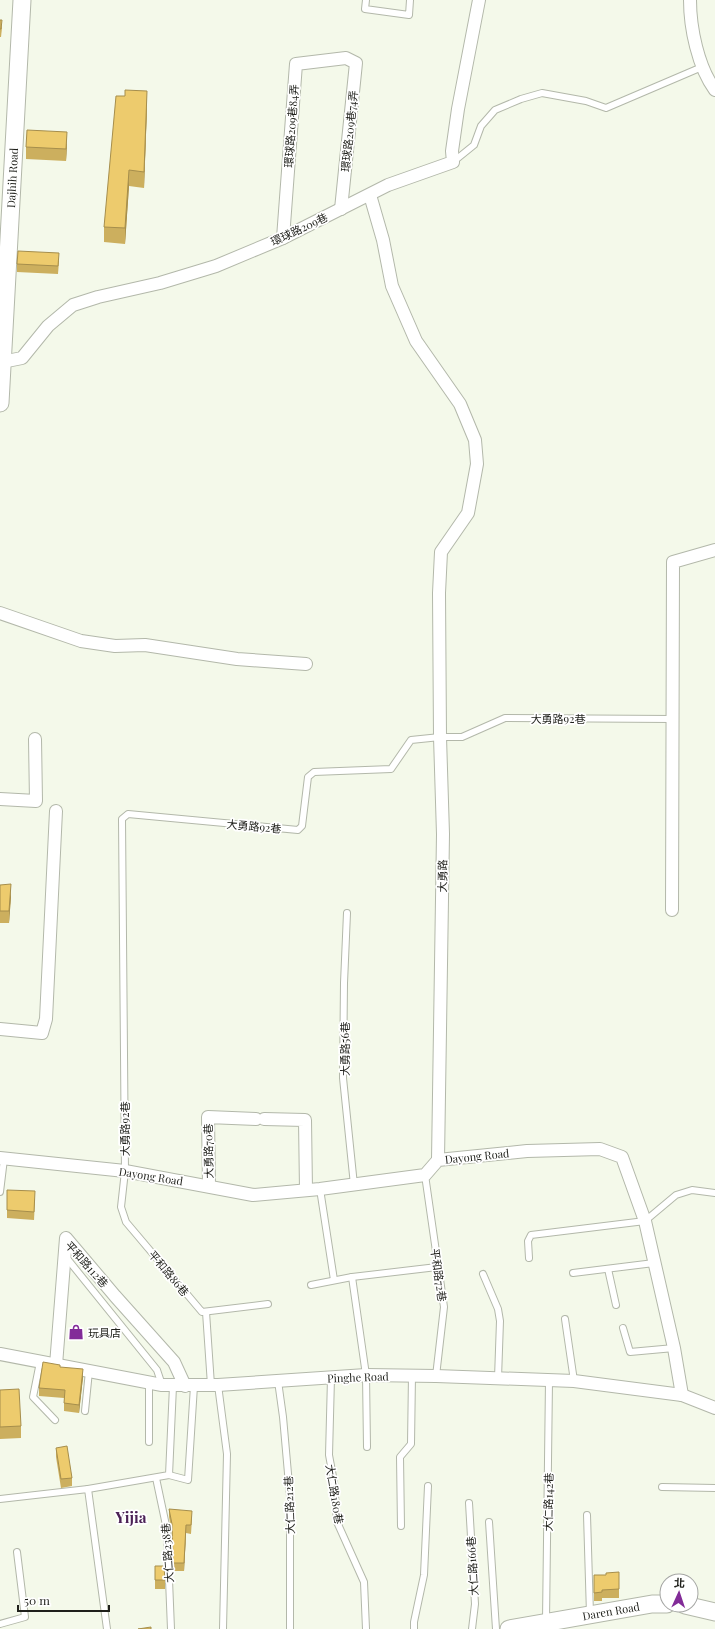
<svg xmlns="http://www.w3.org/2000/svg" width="715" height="1629" viewBox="0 0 715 1629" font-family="'Playfair Display','Noto Sans TC',serif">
<rect width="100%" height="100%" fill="#f4f9ea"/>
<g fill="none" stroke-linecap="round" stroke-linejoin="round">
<defs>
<g id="lane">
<path d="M 366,0 L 365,9 L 409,15 L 410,0"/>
<path d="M 453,162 L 474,145 L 481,126 L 495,110 L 521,99 L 542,93 L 586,101 L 606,108 L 702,67"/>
<path d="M 347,913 L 344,983 L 343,1078 L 354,1185"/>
<path d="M 425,1175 L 444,1307 L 436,1376"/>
<path d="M 320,1189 L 334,1280"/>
<path d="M 0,1192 L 4,1159"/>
<path d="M 65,1256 L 157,1370 L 162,1385"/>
<path d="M 529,1258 L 528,1241 L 531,1235 L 645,1221 L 676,1195 L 692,1190 L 715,1193"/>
<path d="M 608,1269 L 616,1305"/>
<path d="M 573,1273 L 654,1263"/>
<path d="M 483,1274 L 498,1309 L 500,1321 L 498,1378"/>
<path d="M 352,1277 L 366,1375 L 367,1447"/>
<path d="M 311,1285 L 352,1277 L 437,1267"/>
<path d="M 268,1304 L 202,1312 L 126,1222 L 121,1207 L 125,1171 L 122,819 L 128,814 L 298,830 L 302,826 L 308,777 L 314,772 L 391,769 L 411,740 L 440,737 L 462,737 L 505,718 L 672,719"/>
<path d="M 206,1312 L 211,1385"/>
<path d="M 565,1319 L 574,1381"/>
<path d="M 623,1328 L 630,1352 L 674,1348"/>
<path d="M 40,1362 L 33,1397 L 55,1420"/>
<path d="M 331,1378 L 329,1455 L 334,1482 L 337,1522 L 364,1582 L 366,1629"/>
<path d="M 278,1381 L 283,1417 L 290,1496 L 290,1629"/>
<path d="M 218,1385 L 227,1454 L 223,1629"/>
<path d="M 85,1411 L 89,1371"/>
<path d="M 149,1442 L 149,1383"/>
<path d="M 169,1475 L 188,1480 L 194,1386"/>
<path d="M 156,1478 L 167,1530 L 171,1629"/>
<path d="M 662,1487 L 715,1488"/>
<path d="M 88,1489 L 169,1475 L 173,1386"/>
<path d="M 0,1499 L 88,1489 L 107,1629"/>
<path d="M 469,1503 L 475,1604 L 472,1629"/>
<path d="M 587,1515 L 590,1614"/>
<path d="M 489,1522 L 496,1629"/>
<path d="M 401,1526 L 400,1457 L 411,1444 L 412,1375"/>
<path d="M 546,1621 L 549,1381"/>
<path d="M 0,1624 L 25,1617 L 17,1552"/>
<path d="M 414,1629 L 414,1622 L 424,1575 L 428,1486"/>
</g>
<g id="street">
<path d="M 690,0 C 690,28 698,67 715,90"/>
<path d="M 370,195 L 383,240 L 392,286 L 416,341 L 460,404 L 475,440 L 477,464 L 468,513 L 441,552 L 439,593 L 440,737 L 443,834 L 438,1160"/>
<path d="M 283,238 L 296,64 L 346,58 L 356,63 L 341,209"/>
<path d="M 2,362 L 22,358 L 48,326 L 73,305 L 98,297 L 160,283 L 216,266 L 283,238 L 388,185 L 453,162 L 452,151 L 458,109 L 479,0"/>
<path d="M 0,613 L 81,641 L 115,646 L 145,645 L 237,659 L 306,664"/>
<path d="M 0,799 L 36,801 L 35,739"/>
<path d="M 672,910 L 673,562 L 715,550"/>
<path d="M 0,1029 L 42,1033 L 46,1019 L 56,811"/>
<path d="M 264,1119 L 305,1120 L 306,1190"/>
<path d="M 0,1158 L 125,1171 L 253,1195 L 320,1189 L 425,1175 L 438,1160 L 527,1151 L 600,1149 L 622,1157 L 645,1221 L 674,1348 L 682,1395"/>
<path d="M 209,1186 L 208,1117 L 256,1119"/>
<path d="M 0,1354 L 162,1385 L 218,1385 L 366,1375 L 436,1376 L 574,1381 L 682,1395 L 715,1408"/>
<path d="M 56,1365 L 66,1238 L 115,1296 L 174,1362 L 185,1386"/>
</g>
<g id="secondary">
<path d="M 0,403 L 22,0"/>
<path d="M 685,1605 L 715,1612"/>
<path d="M 509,1629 L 652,1604 L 667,1604"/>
</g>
</defs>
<use href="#lane" stroke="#b3b8aa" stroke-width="8"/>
<use href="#street" stroke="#b3b8aa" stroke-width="14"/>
<use href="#secondary" stroke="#b3b8aa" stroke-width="19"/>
<use href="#lane" stroke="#fff" stroke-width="6"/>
<use href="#street" stroke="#fff" stroke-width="12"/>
<use href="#secondary" stroke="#fff" stroke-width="17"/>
</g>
<g fill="#ccaf5e">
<path d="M 0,20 L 2,28 L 1,37 L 0,37 Z"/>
<path d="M 147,107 L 144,188 L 129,186 L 125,244 L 104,242 L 104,227 Z"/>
<path d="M 67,144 L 66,161 L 26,159 L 26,147 Z"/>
<path d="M 59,261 L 58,274 L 17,272 L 17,264 Z"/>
<path d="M 0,885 L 11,896 L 9,923 L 0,923 Z"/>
<path d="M 35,1199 L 34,1220 L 7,1218 L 7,1210 Z"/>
<path d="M 60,1367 L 83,1377 L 79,1413 L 64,1411 L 64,1398 L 39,1396 L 39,1388 Z"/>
<path d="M 0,1390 L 21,1426 L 21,1438 L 0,1439 Z"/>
<path d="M 56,1448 L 72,1478 L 72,1486 L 61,1488 L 56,1457 Z"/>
<path d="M 169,1509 L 192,1519 L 191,1534 L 186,1533 L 184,1571 L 173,1571 L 172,1532 L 169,1517 Z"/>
<path d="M 155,1566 L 165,1580 L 165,1589 L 155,1589 Z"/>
<path d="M 619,1572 L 619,1598 L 602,1598 L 602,1601 L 594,1601 L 594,1575 L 606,1575 Z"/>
</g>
<g fill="#a68e4c">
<path d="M 147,91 L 147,107 L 144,188 L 144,172 Z"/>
<path d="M 67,132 L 67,144 L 66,161 L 66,149 Z"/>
<path d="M 129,170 L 129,186 L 125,244 L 125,228 Z"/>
<path d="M 11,884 L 11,896 L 9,923 L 9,911 Z"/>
<path d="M 83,1369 L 83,1377 L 79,1413 L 79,1405 Z"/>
<path d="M 186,1525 L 186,1533 L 184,1571 L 184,1563 Z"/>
</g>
<g fill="#edcb6d" stroke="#a68e4c">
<path d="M 0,20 L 2,20 L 1,29 L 0,29 Z"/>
<path d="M 125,90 L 147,91 L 144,172 L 129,170 L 125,228 L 104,227 L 116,96 L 125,96 Z"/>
<path d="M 27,130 L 67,132 L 66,149 L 26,147 Z"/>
<path d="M 18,251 L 59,253 L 58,266 L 17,264 Z"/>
<path d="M 11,884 L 9,911 L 0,911 L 0,885 Z"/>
<path d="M 7,1190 L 35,1191 L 34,1212 L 7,1210 Z"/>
<path d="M 43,1362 L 60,1365 L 60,1367 L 83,1369 L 79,1405 L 64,1403 L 65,1390 L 39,1388 Z"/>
<path d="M 19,1389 L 21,1426 L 0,1427 L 0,1390 Z"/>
<path d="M 67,1446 L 72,1478 L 61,1479 L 56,1448 Z"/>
<path d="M 169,1509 L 192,1511 L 191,1525 L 186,1525 L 184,1563 L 173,1563 L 172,1524 Z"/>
<path d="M 155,1566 L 164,1566 L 165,1580 L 155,1580 Z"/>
<path d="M 619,1572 L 619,1589 L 602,1590 L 602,1592 L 594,1593 L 594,1575 L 606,1575 L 606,1573 Z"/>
<path d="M 151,1627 L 151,1629 L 138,1629 Z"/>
</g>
<defs>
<symbol id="shop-bare" viewBox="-9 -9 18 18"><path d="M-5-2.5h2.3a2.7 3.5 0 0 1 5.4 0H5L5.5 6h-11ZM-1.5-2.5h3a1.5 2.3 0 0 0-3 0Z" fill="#822b98" stroke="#fff" stroke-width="2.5" paint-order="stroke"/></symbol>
</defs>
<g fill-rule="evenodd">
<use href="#shop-bare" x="65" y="1321" width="22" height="22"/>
</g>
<g text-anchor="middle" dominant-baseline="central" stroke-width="3.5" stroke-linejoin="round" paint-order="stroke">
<g font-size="11" fill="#1f201b" stroke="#fff">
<text transform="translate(291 126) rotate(-86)">環球路209巷84弄</text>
<text transform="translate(349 131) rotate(-84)">環球路209巷74弄</text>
<text transform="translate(12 178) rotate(-87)">Dajhih Road</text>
<text transform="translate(299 229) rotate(-25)">環球路209巷</text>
<text x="558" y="718">大勇路92巷</text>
<text transform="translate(254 826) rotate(5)">大勇路92巷</text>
<text transform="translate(442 876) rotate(-89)">大勇路</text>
<text transform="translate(344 1049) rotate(-90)">大勇路56巷</text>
<text transform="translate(124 1129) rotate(-90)">大勇路92巷</text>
<text transform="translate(208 1151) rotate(-91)">大勇路70巷</text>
<text transform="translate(477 1156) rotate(-6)">Dayong Road</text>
<text transform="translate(151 1176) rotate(9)">Dayong Road</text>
<text transform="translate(87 1264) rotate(48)">平和路112巷</text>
<text transform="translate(169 1273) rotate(50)">平和路86巷</text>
<text transform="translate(439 1275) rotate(82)">平和路72巷</text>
<text transform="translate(358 1377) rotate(-2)">Pinghe Road</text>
<text transform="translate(335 1494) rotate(81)">大仁路180巷</text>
<text transform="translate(548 1502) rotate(-89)">大仁路142巷</text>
<text transform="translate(289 1505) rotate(-92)">大仁路212巷</text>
<text transform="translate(167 1553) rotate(-94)">大仁路238巷</text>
<text transform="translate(472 1566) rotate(-93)">大仁路166巷</text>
<text transform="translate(611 1611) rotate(-10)">Daren Road</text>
</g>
<g font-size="11" fill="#1f201b" stroke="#fff" text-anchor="start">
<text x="88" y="1332">玩具店</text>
</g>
<g font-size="15" font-weight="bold" fill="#4b2156" stroke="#fff">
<text x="131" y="1517">Yijia</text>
</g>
</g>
<g transform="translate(679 1593) rotate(3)"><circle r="19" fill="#ffffff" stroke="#a5a6a4"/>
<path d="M0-3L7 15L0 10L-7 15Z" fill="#822b98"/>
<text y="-6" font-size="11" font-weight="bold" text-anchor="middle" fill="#1f201b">北</text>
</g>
<path d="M18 1605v6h91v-6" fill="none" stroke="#1f201b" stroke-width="2"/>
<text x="24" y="1605" font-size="12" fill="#1f201b" stroke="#ffffff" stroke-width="3" paint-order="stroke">50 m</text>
</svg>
